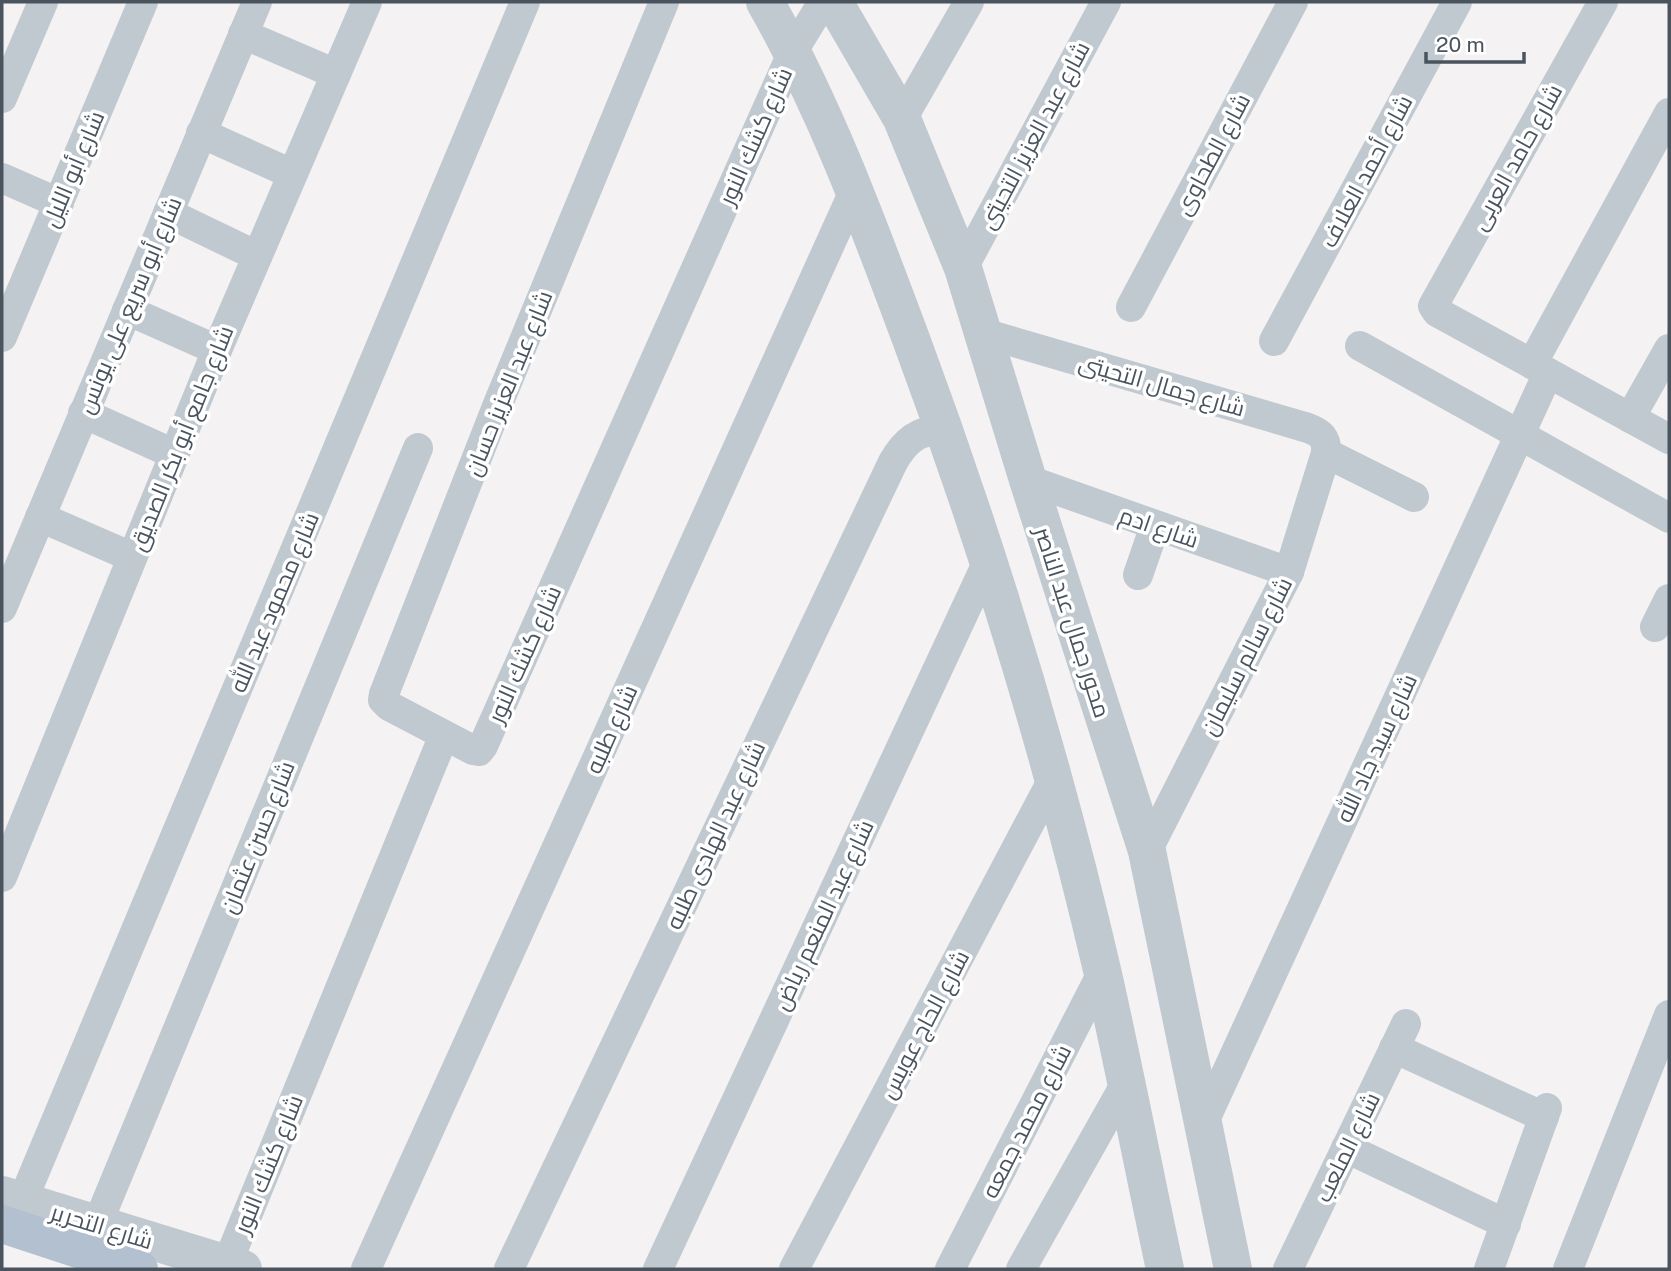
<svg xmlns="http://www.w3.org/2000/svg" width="1671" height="1271" viewBox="0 0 1671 1271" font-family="'Public Sans',Cairo,sans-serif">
<rect width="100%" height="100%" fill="#f4f2f2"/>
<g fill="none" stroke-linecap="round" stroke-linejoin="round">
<g stroke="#c1c9d0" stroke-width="30">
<path d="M 664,2 L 498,404 L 384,694 L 383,700 L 389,706 L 473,750 L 479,751 L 483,746 L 793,51 L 823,2"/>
<path d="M 1603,2 L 1433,306 L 1437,312 L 1669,439"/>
<path d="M 243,34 L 336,74"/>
<path d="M 2,98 L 43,2"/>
<path d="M 902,119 L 969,2"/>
<path d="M 201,133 L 292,174"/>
<path d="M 2,178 L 59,203"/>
<path d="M 168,213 L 257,256"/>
<path d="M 963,268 L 1106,2"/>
<path d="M 1131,307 L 1293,2"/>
<path d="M 127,310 L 217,350"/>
<path d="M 983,333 L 1308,428 C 1321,433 1327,438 1326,453 L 1289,572 L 1147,851"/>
<path d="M 2,337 L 143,2"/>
<path d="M 1274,341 L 1457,2"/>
<path d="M 1360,346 L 1669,518"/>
<path d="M 1532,364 L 1669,113"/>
<path d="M 83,413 L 174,454"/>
<path d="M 1630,418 L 1669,349"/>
<path d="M 1326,453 L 1414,497"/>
<path d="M 1028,480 L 1289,572"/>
<path d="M 40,517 L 132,557"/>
<path d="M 1138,575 L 1155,526"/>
<path d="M 2,608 L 257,2"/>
<path d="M 1655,627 L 1669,599"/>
<path d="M 2,877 L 217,350 L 367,2"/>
<path d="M 1394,1048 L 1544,1117"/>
<path d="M 1203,1124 L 1548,373"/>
<path d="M 1346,1148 L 1506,1224"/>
<path d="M 22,1202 L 525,2"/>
<path d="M 97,1225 L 418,448"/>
<path d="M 227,1264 L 444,735"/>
<path d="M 366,1269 L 855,189"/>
<path d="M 509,1269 L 893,462 C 905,441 920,427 945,432"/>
<path d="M 658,1269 L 988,561"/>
<path d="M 794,1269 L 1053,779"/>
<path d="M 950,1269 L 1102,973"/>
<path d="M 1021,1269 L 1126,1083"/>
<path d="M 1288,1269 L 1406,1024"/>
<path d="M 1489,1269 L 1547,1108"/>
<path d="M 1568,1269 L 1669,1015"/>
</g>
<g stroke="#c1c9d0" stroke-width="38">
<path d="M 765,2 C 826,109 868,224 911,339 C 988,546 1053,759 1103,974 C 1125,1072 1144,1171 1165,1269"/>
<path d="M 834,2 L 902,119 L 963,268 L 1028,480 L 1147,851 L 1233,1269"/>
<path d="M 2,1195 L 243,1269"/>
</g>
<path stroke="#b3c0cf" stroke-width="38" d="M 2,1224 L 139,1269"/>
</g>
<g text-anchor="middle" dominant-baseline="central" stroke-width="7" stroke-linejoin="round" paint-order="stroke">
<g font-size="23" fill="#4a545f" stroke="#fff">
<text transform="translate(1034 135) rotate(-62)">شارع عبد العزيز التحيتى</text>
<text transform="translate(755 136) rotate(-66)">شارع كشك النور</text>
<text transform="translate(1212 154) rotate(-62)">شارع الطحاوى</text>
<text transform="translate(1516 157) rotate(-61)">شارع حامد العربى</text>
<text transform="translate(73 169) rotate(-67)">شارع أبو الليل</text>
<text transform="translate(1366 171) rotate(-62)">شارع أحمد العلاف</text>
<text transform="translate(129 305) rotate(-67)">شارع أبو سريع على يونس</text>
<text transform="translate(508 383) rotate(-68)">شارع عبد العزيز حسان</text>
<text transform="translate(1162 385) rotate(16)">شارع جمال التحيتى</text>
<text transform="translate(181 438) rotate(-68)">شارع جامع أبو بكر الصديق</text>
<text transform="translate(1159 527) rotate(19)">شارع ادم</text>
<text transform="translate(274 602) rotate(-67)">شارع محمود عبد الله</text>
<text transform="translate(1073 622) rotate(72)">محور جمال عبد الناصر</text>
<text transform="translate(524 654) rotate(-66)">شارع كشك النور</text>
<text transform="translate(1246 656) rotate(-63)">شارع سالم سليمان</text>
<text transform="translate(611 729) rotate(-66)">شارع طلبه</text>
<text transform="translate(1376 748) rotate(-65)">شارع سيد جاد الله</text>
<text transform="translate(715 835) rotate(-65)">شارع عبد الهادى طلبه</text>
<text transform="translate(257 837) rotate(-68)">شارع حسن عثمان</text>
<text transform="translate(823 915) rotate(-65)">شارع عبد المنعم رياض</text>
<text transform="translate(924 1024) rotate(-62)">شارع الحاج عويس</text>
<text transform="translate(1026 1121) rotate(-63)">شارع محمد جمعه</text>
<text transform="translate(1347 1147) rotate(-64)">شارع الملعب</text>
<text transform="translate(268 1164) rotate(-68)">شارع كشك النور</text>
<text transform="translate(102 1226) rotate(17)">شارع التحرير</text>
</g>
</g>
<rect width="1671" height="1271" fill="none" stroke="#4a545f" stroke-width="7"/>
<path d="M1426 52v10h98v-10" fill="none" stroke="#4a545f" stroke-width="3.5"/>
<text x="1436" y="52" font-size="21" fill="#4a545f" stroke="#ffffff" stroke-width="5" paint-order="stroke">20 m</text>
</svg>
